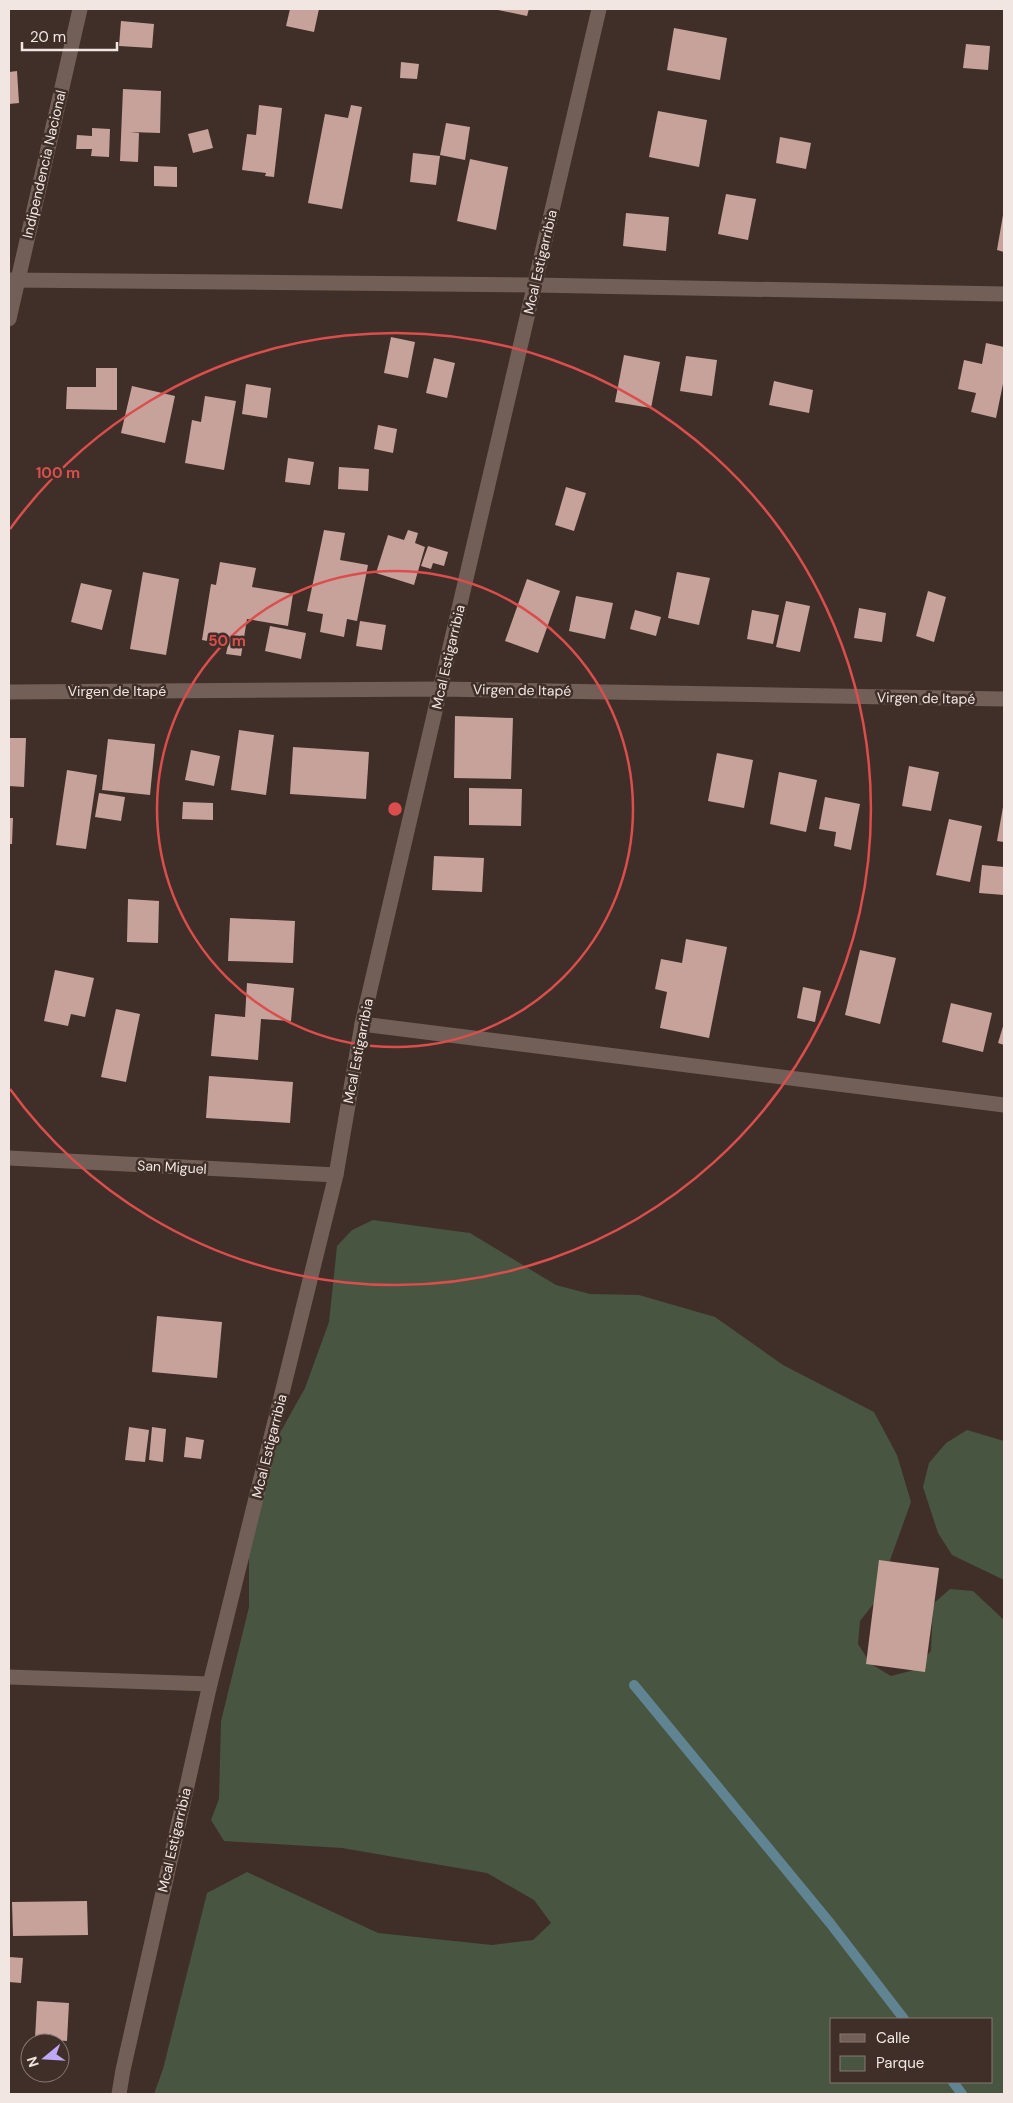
<svg xmlns="http://www.w3.org/2000/svg" width="1013" height="2103" viewBox="0 0 1013 2103" font-family="'DM Sans',sans-serif">
<rect width="100%" height="100%" fill="#3f2f28"/>
<g fill="#485540" fill-rule="evenodd">
<path d="M 373,1220 L 470,1233 L 556,1285 L 590,1294 L 639,1295 L 715,1317 L 783,1365 L 874,1412 L 897,1455 L 911,1502 L 875,1602 L 860,1621 L 858,1644 L 871,1664 L 891,1676 L 914,1670 L 931,1651 L 933,1604 L 950,1589 L 973,1591 L 1004,1620 L 1004,2094 L 154,2094 L 163,2069 L 207,1893 L 247,1872 L 378,1933 L 492,1945 L 533,1940 L 551,1923 L 534,1900 L 487,1873 L 342,1848 L 224,1841 L 211,1820 L 219,1799 L 221,1721 L 249,1607 L 249,1530 L 271,1449 L 305,1388 L 329,1322 L 337,1246 L 352,1230 ZM 832,2019 L 992,2019 L 992,2082 L 832,2082 Z"/>
<path d="M 967,1430 L 1004,1441 L 1004,1580 L 952,1555 L 938,1533 L 923,1487 L 929,1463 L 946,1443 Z"/>
</g>
<g fill="none" stroke-linecap="round" stroke-linejoin="round">
<g stroke="#618493" stroke-width="10">
<path d="M 634,1685 L 830,1923 L 904,2019"/>
<path d="M 953,2082 L 962,2094"/>
</g>
</g>
<g fill="#c7a29a">
<path d="M 290,9 L 319,9 L 314,32 L 286,26 Z"/>
<path d="M 498,9 L 529,9 L 527,16 L 498,10 Z"/>
<path d="M 121,21 L 154,24 L 152,48 L 119,46 Z"/>
<path d="M 674,28 L 727,38 L 720,80 L 667,70 Z"/>
<path d="M 966,44 L 990,46 L 988,70 L 963,68 Z"/>
<path d="M 401,62 L 419,64 L 417,79 L 400,78 Z"/>
<path d="M 17,71 L 19,103 L 9,104 L 9,72 Z"/>
<path d="M 123,89 L 161,91 L 160,133 L 130,132 L 139,133 L 138,162 L 120,161 Z"/>
<path d="M 259,105 L 282,108 L 274,177 L 265,176 L 266,173 L 242,170 L 247,134 L 256,135 Z"/>
<path d="M 351,105 L 362,107 L 342,209 L 308,203 L 325,114 L 348,118 Z"/>
<path d="M 658,111 L 707,120 L 699,167 L 649,157 Z"/>
<path d="M 446,123 L 470,127 L 465,160 L 440,155 Z"/>
<path d="M 92,128 L 110,129 L 109,157 L 91,156 L 92,149 L 76,149 L 77,135 L 92,136 Z"/>
<path d="M 208,129 L 213,148 L 193,153 L 188,134 Z"/>
<path d="M 780,137 L 811,143 L 806,169 L 776,163 Z"/>
<path d="M 413,153 L 440,156 L 436,185 L 410,182 Z"/>
<path d="M 470,159 L 508,167 L 496,230 L 457,221 Z"/>
<path d="M 154,166 L 177,167 L 177,187 L 154,186 Z"/>
<path d="M 726,194 L 756,199 L 748,240 L 718,234 Z"/>
<path d="M 626,213 L 669,217 L 666,251 L 623,246 Z"/>
<path d="M 1003,215 L 1004,215 L 1004,252 L 997,250 Z"/>
<path d="M 391,337 L 415,342 L 408,378 L 384,373 Z"/>
<path d="M 986,343 L 1004,347 L 1004,379 L 996,418 L 971,412 L 976,393 L 958,389 L 964,360 L 982,364 Z"/>
<path d="M 624,355 L 660,362 L 651,408 L 615,402 Z"/>
<path d="M 686,356 L 717,360 L 712,396 L 680,391 Z"/>
<path d="M 434,358 L 455,363 L 447,398 L 426,393 Z"/>
<path d="M 96,368 L 117,368 L 117,410 L 66,409 L 67,387 L 96,387 Z"/>
<path d="M 774,381 L 813,390 L 809,413 L 769,405 Z"/>
<path d="M 246,384 L 271,388 L 267,418 L 242,414 Z"/>
<path d="M 132,386 L 175,396 L 165,443 L 121,433 Z"/>
<path d="M 205,396 L 236,401 L 224,470 L 185,463 L 192,420 L 201,422 Z"/>
<path d="M 378,425 L 397,429 L 393,453 L 374,449 Z"/>
<path d="M 288,458 L 314,462 L 310,485 L 285,482 Z"/>
<path d="M 339,467 L 369,469 L 368,491 L 338,489 Z"/>
<path d="M 566,487 L 586,493 L 574,531 L 555,525 Z"/>
<path d="M 324,530 L 345,533 L 340,560 L 368,565 L 357,621 L 347,619 L 344,637 L 320,632 L 323,614 L 307,611 Z"/>
<path d="M 408,530 L 418,533 L 415,543 L 425,547 L 414,585 L 376,573 L 388,535 L 404,540 Z"/>
<path d="M 428,546 L 448,552 L 444,566 L 433,563 L 431,569 L 421,566 Z"/>
<path d="M 220,562 L 256,568 L 252,587 L 293,594 L 288,626 L 247,619 L 241,656 L 226,654 L 228,645 L 202,640 L 211,584 L 216,585 Z"/>
<path d="M 143,572 L 179,579 L 166,655 L 130,649 Z"/>
<path d="M 677,572 L 710,578 L 699,625 L 668,618 Z"/>
<path d="M 527,579 L 560,591 L 538,653 L 505,641 Z"/>
<path d="M 81,583 L 112,590 L 102,630 L 71,622 Z"/>
<path d="M 928,591 L 946,597 L 934,642 L 916,636 Z"/>
<path d="M 576,596 L 613,603 L 605,639 L 569,631 Z"/>
<path d="M 786,601 L 810,606 L 800,652 L 776,647 Z"/>
<path d="M 859,608 L 886,613 L 882,642 L 854,638 Z"/>
<path d="M 635,610 L 661,617 L 656,636 L 630,629 Z"/>
<path d="M 752,610 L 779,615 L 773,644 L 747,639 Z"/>
<path d="M 360,621 L 386,625 L 382,650 L 356,646 Z"/>
<path d="M 270,626 L 306,633 L 301,659 L 265,651 Z"/>
<path d="M 455,716 L 513,718 L 511,779 L 454,778 Z"/>
<path d="M 239,730 L 274,735 L 266,795 L 231,790 Z"/>
<path d="M 9,738 L 26,738 L 24,787 L 9,786 Z"/>
<path d="M 108,739 L 155,744 L 150,795 L 102,790 Z"/>
<path d="M 293,747 L 369,752 L 366,799 L 290,794 Z"/>
<path d="M 191,750 L 220,756 L 214,786 L 185,780 Z"/>
<path d="M 717,753 L 753,760 L 744,808 L 708,801 Z"/>
<path d="M 909,766 L 939,772 L 931,811 L 902,806 Z"/>
<path d="M 67,770 L 97,775 L 86,849 L 56,845 Z"/>
<path d="M 779,772 L 817,780 L 806,832 L 770,824 Z"/>
<path d="M 469,788 L 522,789 L 521,826 L 469,825 Z"/>
<path d="M 99,793 L 125,797 L 121,821 L 95,817 Z"/>
<path d="M 825,797 L 860,804 L 851,850 L 834,846 L 836,832 L 819,829 Z"/>
<path d="M 183,802 L 213,803 L 213,820 L 182,819 Z"/>
<path d="M 1003,807 L 1004,807 L 1004,842 L 997,841 Z"/>
<path d="M 9,818 L 13,818 L 12,844 L 9,844 Z"/>
<path d="M 949,819 L 982,826 L 970,882 L 936,875 Z"/>
<path d="M 434,856 L 484,858 L 482,892 L 432,890 Z"/>
<path d="M 982,865 L 1004,867 L 1004,895 L 979,893 Z"/>
<path d="M 128,899 L 159,901 L 158,943 L 127,942 Z"/>
<path d="M 230,918 L 295,921 L 293,963 L 228,961 Z"/>
<path d="M 686,939 L 727,947 L 709,1038 L 660,1028 L 667,992 L 655,989 L 661,959 L 682,963 Z"/>
<path d="M 860,950 L 896,958 L 880,1024 L 845,1015 Z"/>
<path d="M 55,970 L 94,978 L 85,1017 L 71,1014 L 68,1026 L 44,1021 Z"/>
<path d="M 247,983 L 294,988 L 291,1021 L 261,1019 L 258,1060 L 211,1056 L 215,1014 L 245,1017 Z"/>
<path d="M 803,987 L 821,991 L 815,1022 L 797,1018 Z"/>
<path d="M 951,1003 L 992,1013 L 983,1052 L 942,1042 Z"/>
<path d="M 116,1009 L 140,1014 L 126,1082 L 101,1077 Z"/>
<path d="M 1004,1023 L 1004,1045 L 998,1043 Z"/>
<path d="M 209,1076 L 293,1082 L 290,1123 L 206,1118 Z"/>
<path d="M 157,1316 L 222,1322 L 217,1378 L 152,1372 Z"/>
<path d="M 129,1427 L 149,1430 L 145,1462 L 125,1460 Z"/>
<path d="M 152,1427 L 166,1429 L 163,1462 L 149,1460 Z"/>
<path d="M 186,1437 L 204,1440 L 201,1459 L 184,1457 Z"/>
<path d="M 879,1560 L 939,1568 L 925,1672 L 866,1664 Z"/>
<path d="M 87,1901 L 88,1935 L 13,1936 L 12,1902 Z"/>
<path d="M 9,1957 L 23,1958 L 21,1983 L 9,1982 Z"/>
<path d="M 37,2001 L 69,2003 L 67,2041 L 35,2039 Z"/>
</g>
<g fill="none" stroke-linecap="round" stroke-linejoin="round">
<g stroke="#725f57" stroke-width="15">
<path d="M 9,280 L 535,285 L 1004,294"/>
<path d="M 9,319 L 80,9"/>
<path d="M 9,692 L 441,689 L 1004,699"/>
<path d="M 362,1024 L 1004,1105"/>
<path d="M 9,1158 L 336,1175"/>
<path d="M 9,1677 L 210,1684"/>
<path d="M 119,2094 L 123,2070 L 210,1684 L 336,1175 L 362,1024 L 599,9"/>
</g>
</g>
<g fill="none" stroke="#db4e4d" stroke-width="2.5">
<circle cx="395" cy="809" r="238"/>
<path d="M10 529A476 476 0 1 1 10 1089"/>
</g>
<g text-anchor="middle" dominant-baseline="central" stroke-width="5" stroke-linejoin="round" paint-order="stroke">
<g font-size="14" fill="#f1e6e2" stroke="#3f2f28">
<text transform="translate(44 164) rotate(-77)">Indipendencia Nacional</text>
<text transform="translate(540 262) rotate(-77)">Mcal Estigarribia</text>
<text transform="translate(448 657) rotate(-77)">Mcal Estigarribia</text>
<text transform="translate(522 690) rotate(1)">Virgen de Itapé</text>
<text x="117" y="691">Virgen de Itapé</text>
<text transform="translate(926 698) rotate(1)">Virgen de Itapé</text>
<text transform="translate(358 1051) rotate(-79)">Mcal Estigarribia</text>
<text transform="translate(172 1167) rotate(3)">San Miguel</text>
<text transform="translate(269 1446) rotate(-76)">Mcal Estigarribia</text>
<text transform="translate(174 1840) rotate(-77)">Mcal Estigarribia</text>
</g>
</g>
<circle cx="395" cy="809" r="8" fill="#db4e4d" stroke="#3f2f28" stroke-width="2.5"/>
<g font-size="15" text-anchor="middle" font-weight="bold" fill="#db4e4d" stroke="#3f2f28" stroke-width="5" stroke-linejoin="round" paint-order="stroke">
<text x="58" y="478">100 m</text>
<text x="227" y="646">50 m</text>
</g>
<rect width="1013" height="2103" fill="none" stroke="#f1e6e2" stroke-width="20"/>
<rect x="830" y="2018" width="162" height="65" fill="#3f2f28" stroke="#867872"/>
<rect x="840" y="2034" width="25" height="8" fill="#725f57" stroke="#867872"/>
<text x="876" y="2043" font-size="15" fill="#f1e6e2">Calle</text>
<rect x="840" y="2056" width="25" height="15" fill="#485540" stroke="#867872"/>
<text x="876" y="2068" font-size="15" fill="#f1e6e2">Parque</text>
<g transform="translate(45 2058) rotate(252)"><circle r="24" fill="#3f2f28" stroke="#867872"/>
<path d="M0-4L9 19L0 12L-9 19Z" fill="#bda9f5"/>
<text y="-8" font-size="14" font-weight="bold" text-anchor="middle" fill="#f1e6e2">N</text>
</g>
<path d="M22 42v8h95v-8" fill="none" stroke="#f1e6e2" stroke-width="2.5"/>
<text x="30" y="42" font-size="15" fill="#f1e6e2" stroke="#3f2f28" stroke-width="4" paint-order="stroke">20 m</text>
</svg>
